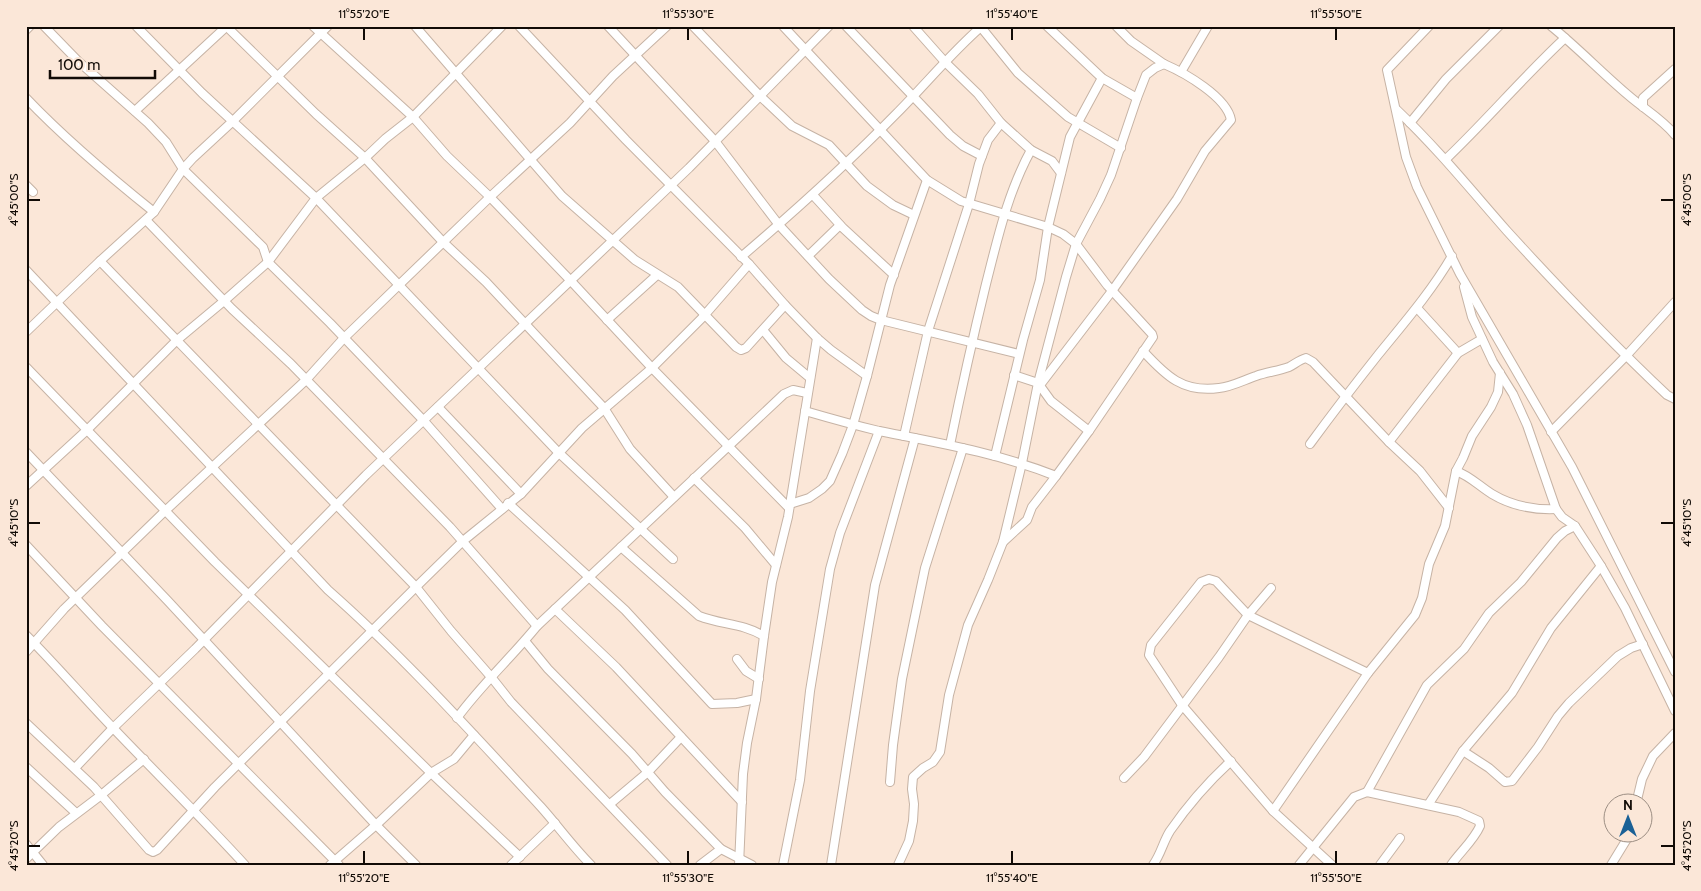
<svg xmlns="http://www.w3.org/2000/svg" width="1701" height="891" viewBox="0 0 1701 891" font-family="Cabin,sans-serif">
<rect width="100%" height="100%" fill="#fbe7d8"/>
<g fill="none" stroke-linecap="round" stroke-linejoin="round">
<defs>
<g id="minor">
<path d="M 44,26 L 78,61 L 148,123 L 166,142 L 183,169 L 263,247 L 268,262 L 330,323 L 424,421 L 502,509"/>
<path d="M 136,26 L 202,93 L 316,198 L 558,452 L 673,559"/>
<path d="M 226,26 L 316,114 L 365,158 L 443,242 L 486,282 L 604,408 L 630,449 L 674,497"/>
<path d="M 313,26 L 413,117 L 447,156 L 490,197 L 571,281 L 652,368 L 789,508"/>
<path d="M 415,26 L 562,196 L 635,260 L 678,287 L 736,347 L 741,350 L 746,348 L 785,305"/>
<path d="M 519,26 L 626,140 L 749,264 L 785,305 L 817,338 L 831,350 L 867,376"/>
<path d="M 608,26 L 715,141 L 779,225 L 829,279 L 862,310 L 871,316 L 881,320 L 1019,354"/>
<path d="M 693,26 L 760,96 L 792,126 L 829,145 L 867,186 L 893,205 L 914,215"/>
<path d="M 783,26 L 927,180 L 961,201 L 1048,227 L 1063,234 L 1076,244 L 1107,285 L 1152,334 L 1153,337 L 1089,431 L 1056,476"/>
<path d="M 846,26 L 950,135 L 963,146 L 982,156"/>
<path d="M 913,26 L 945,62 L 978,94 L 1001,123 L 1031,150 L 1052,161 L 1061,173"/>
<path d="M 980,26 L 1018,73 L 1068,117 L 1121,148"/>
<path d="M 1047,26 L 1102,78 L 1137,98"/>
<path d="M 1429,26 L 1387,70 L 1406,157 L 1417,187 L 1460,274 L 1572,467 L 1675,672"/>
<path d="M 1551,26 C 1578,48 1602,73 1628,95 C 1644,109 1662,119 1675,135"/>
<path d="M 26,30 L 30,26"/>
<path d="M 1181,72 L 1208,26"/>
<path d="M 26,98 C 66,140 109,176 154,212"/>
<path d="M 1643,107 L 1643,98 L 1675,69"/>
<path d="M 1397,110 C 1437,148 1471,190 1507,231 C 1559,288 1612,343 1667,395 L 1675,399"/>
<path d="M 135,111 L 227,26"/>
<path d="M 1410,123 L 1446,79 L 1499,26"/>
<path d="M 1446,159 C 1487,120 1523,77 1565,38"/>
<path d="M 26,185 L 33,192"/>
<path d="M 813,195 L 843,228 L 894,275"/>
<path d="M 146,220 L 232,309 L 291,364 L 450,527 L 537,626"/>
<path d="M 808,256 L 840,225"/>
<path d="M 741,257 C 795,211 847,164 896,114 C 925,85 951,53 982,26"/>
<path d="M 100,261 L 416,587 L 451,631 L 492,678 L 511,702 L 667,865"/>
<path d="M 26,270 L 328,590 C 404,657 472,733 541,807 C 558,826 573,847 591,865"/>
<path d="M 1464,287 L 1472,317 L 1493,362 L 1513,394 L 1527,425 L 1556,509 L 1562,517 L 1575,526 L 1601,566 L 1625,608 L 1675,711"/>
<path d="M 1417,308 L 1458,353"/>
<path d="M 607,320 L 657,275"/>
<path d="M 763,330 L 786,358 L 810,378"/>
<path d="M 26,332 L 100,261 L 154,212 L 183,169 L 193,158 L 233,121 L 328,26"/>
<path d="M 1143,351 C 1166,376 1183,393 1219,388 C 1231,387 1244,380 1256,376 C 1267,372 1278,371 1289,367 C 1295,364 1299,360 1306,358 L 1313,362 L 1389,442 L 1420,471 L 1449,508"/>
<path d="M 26,367 L 215,562 L 431,773 L 520,857"/>
<path d="M 1014,375 L 1038,383 L 1051,401 L 1089,431"/>
<path d="M 1040,385 L 1112,291 L 1177,199 L 1205,151 L 1231,120 C 1227,97 1185,73 1164,64"/>
<path d="M 438,407 L 521,494"/>
<path d="M 805,411 C 829,418 854,425 879,431 C 939,443 998,453 1056,476 L 1032,507 L 1027,520 L 1003,542"/>
<path d="M 1551,432 L 1626,356 L 1675,302"/>
<path d="M 904,436 L 928,331 L 969,204 L 979,164 L 988,140 L 1001,123"/>
<path d="M 1389,442 L 1458,353 L 1482,339"/>
<path d="M 1310,444 C 1332,414 1355,384 1378,355 C 1404,323 1431,292 1452,256"/>
<path d="M 950,445 C 961,391 973,337 986,284 C 998,237 1008,192 1031,150"/>
<path d="M 26,452 L 167,600 L 376,825 L 416,865"/>
<path d="M 995,456 L 1023,340 L 1040,280 L 1048,227 L 1070,137 L 1102,78"/>
<path d="M 1456,471 C 1470,476 1479,486 1492,494 C 1512,506 1533,510 1556,509"/>
<path d="M 694,478 L 745,528 L 776,565"/>
<path d="M 26,486 L 87,430 L 176,341 L 224,301 L 268,262 L 316,198 L 365,158 L 385,139 L 413,117 L 502,26"/>
<path d="M 508,503 L 625,610 L 712,704 L 737,703 L 756,699"/>
<path d="M 790,504 L 809,498 L 822,489 L 830,481 L 842,454 L 853,425 L 867,376 L 890,285 L 927,180"/>
<path d="M 26,545 L 102,626 L 339,865"/>
<path d="M 621,547 L 699,616 C 722,625 742,623 764,636"/>
<path d="M 555,609 L 616,667 L 742,802"/>
<path d="M 26,635 C 57,666 85,699 115,730 C 158,775 203,819 245,865"/>
<path d="M 525,641 L 548,669 L 632,754 L 665,792 L 721,849"/>
<path d="M 26,652 L 64,609 L 165,511 L 306,380 L 343,339 L 490,197 L 570,123 L 613,76 L 667,26"/>
<path d="M 737,659 L 746,671 L 759,679"/>
<path d="M 457,718 C 481,685 511,658 537,626 L 784,394 L 793,390 L 807,393"/>
<path d="M 26,723 L 94,787 L 149,850 L 153,852 L 157,850 L 215,787 L 416,587 L 463,541 L 521,494 L 582,428 L 652,368 L 702,318 L 749,264"/>
<path d="M 1463,751 L 1489,768 L 1505,782 L 1512,781 L 1538,747 L 1558,716 L 1569,703 L 1618,656 L 1631,648 L 1643,644"/>
<path d="M 26,767 L 76,813"/>
<path d="M 75,768 L 113,728 L 195,649 L 366,475 L 689,168 L 829,26"/>
<path d="M 1124,778 L 1144,757 L 1219,657 L 1248,615 L 1271,588"/>
<path d="M 890,782 L 893,745 L 902,679 L 925,568 L 963,448"/>
<path d="M 1367,792 L 1427,685 L 1464,649 L 1489,613 L 1521,582 L 1557,538 L 1565,531 L 1575,526"/>
<path d="M 610,804 L 648,772 L 681,737"/>
<path d="M 1636,804 L 1642,779 L 1653,756 L 1675,733"/>
<path d="M 1428,805 L 1463,751 L 1512,693 L 1551,628 L 1601,566"/>
<path d="M 1273,811 L 1368,673 L 1415,615 L 1422,598 L 1429,564 L 1445,526 L 1456,471 L 1463,458 L 1472,436 L 1491,407 L 1498,392 L 1500,373"/>
<path d="M 26,844 L 43,865"/>
<path d="M 26,859 L 59,827 L 100,796 L 144,759"/>
<path d="M 330,865 L 376,825 L 431,773 L 454,759 L 474,735"/>
<path d="M 511,865 L 555,823"/>
<path d="M 700,865 L 721,849 L 752,865"/>
<path d="M 739,865 L 743,774 L 747,743 L 756,699 L 764,636 L 772,582 L 788,517 L 817,338"/>
<path d="M 783,865 L 800,780 L 810,691 L 830,569 L 840,533 L 879,431"/>
<path d="M 831,865 L 875,585 L 915,438"/>
<path d="M 898,865 L 909,841 L 913,821 L 914,804 L 912,789 L 913,777 L 923,768 L 933,762 L 940,752 L 949,695 L 968,625 L 988,580 L 1003,542 L 1022,463 L 1038,383 L 1066,277 L 1076,244 L 1100,199 L 1111,175 L 1137,98 L 1146,75 L 1155,68 L 1164,64 L 1131,41 L 1116,26"/>
<path d="M 1153,865 C 1161,854 1163,842 1170,831 C 1188,805 1208,782 1231,761"/>
<path d="M 1299,865 L 1354,797 L 1367,792 L 1459,812 L 1479,821 L 1480,826 C 1474,840 1460,852 1451,865"/>
<path d="M 1332,865 L 1273,811 L 1182,705 L 1149,655 L 1151,645 L 1201,582 L 1209,579 L 1216,581 L 1248,615 L 1368,673"/>
<path d="M 1380,865 L 1400,838"/>
<path d="M 1611,865 L 1630,834"/>
</g>
</defs>
<use href="#minor" stroke="#c6b3a5" stroke-width="10"/>
<use href="#minor" stroke="#fff" stroke-width="8"/>
</g>
<path fill="none" stroke="#110b06" stroke-width="2" d="M 364,28 L 364,40M 688,28 L 688,40M 1012,28 L 1012,40M 1336,28 L 1336,40M 28,200 L 40,200M 1661,200 L 1674,200M 28,523 L 40,523M 1661,523 L 1674,523M 28,846 L 40,846M 1661,846 L 1674,846M 364,851 L 364,864M 688,851 L 688,864M 1012,851 L 1012,864M 1336,851 L 1336,864"/>
<rect width="1701" height="891" fill="none" stroke="#fbe7d8" stroke-width="55"/>
<g transform="translate(1628 818)"><circle r="24" fill="#fbe7d8" stroke="#9d8f84"/>
<path d="M0-4L9 19L0 12L-9 19Z" fill="#1b6196"/>
<text y="-8" font-size="14" font-weight="bold" text-anchor="middle" fill="#110b06">N</text>
</g>
<path d="M50 70v8h105v-8" fill="none" stroke="#110b06" stroke-width="2.5"/>
<text x="58" y="70" font-size="15" fill="#110b06" stroke="#fbe7d8" stroke-width="4" paint-order="stroke">100 m</text>
<rect x="28" y="28" width="1646" height="836" fill="none" stroke="#110b06" stroke-width="2"/>
<g font-size="12" text-anchor="middle" fill="#110b06">
<text x="364" y="18">11°55'20"E</text>
<text x="688" y="18">11°55'30"E</text>
<text x="1012" y="18">11°55'40"E</text>
<text x="1336" y="18">11°55'50"E</text>
<text transform="translate(14 200) rotate(-90)" y="4">4°45'00"S</text>
<text transform="translate(1687 200) rotate(-90)" y="4">4°45'00"S</text>
<text transform="translate(14 523) rotate(-90)" y="4">4°45'10"S</text>
<text transform="translate(1687 523) rotate(-90)" y="4">4°45'10"S</text>
<text transform="translate(14 846) rotate(-90)" y="4">4°45'20"S</text>
<text transform="translate(1687 846) rotate(-90)" y="4">4°45'20"S</text>
<text x="364" y="882">11°55'20"E</text>
<text x="688" y="882">11°55'30"E</text>
<text x="1012" y="882">11°55'40"E</text>
<text x="1336" y="882">11°55'50"E</text>
</g>
</svg>
